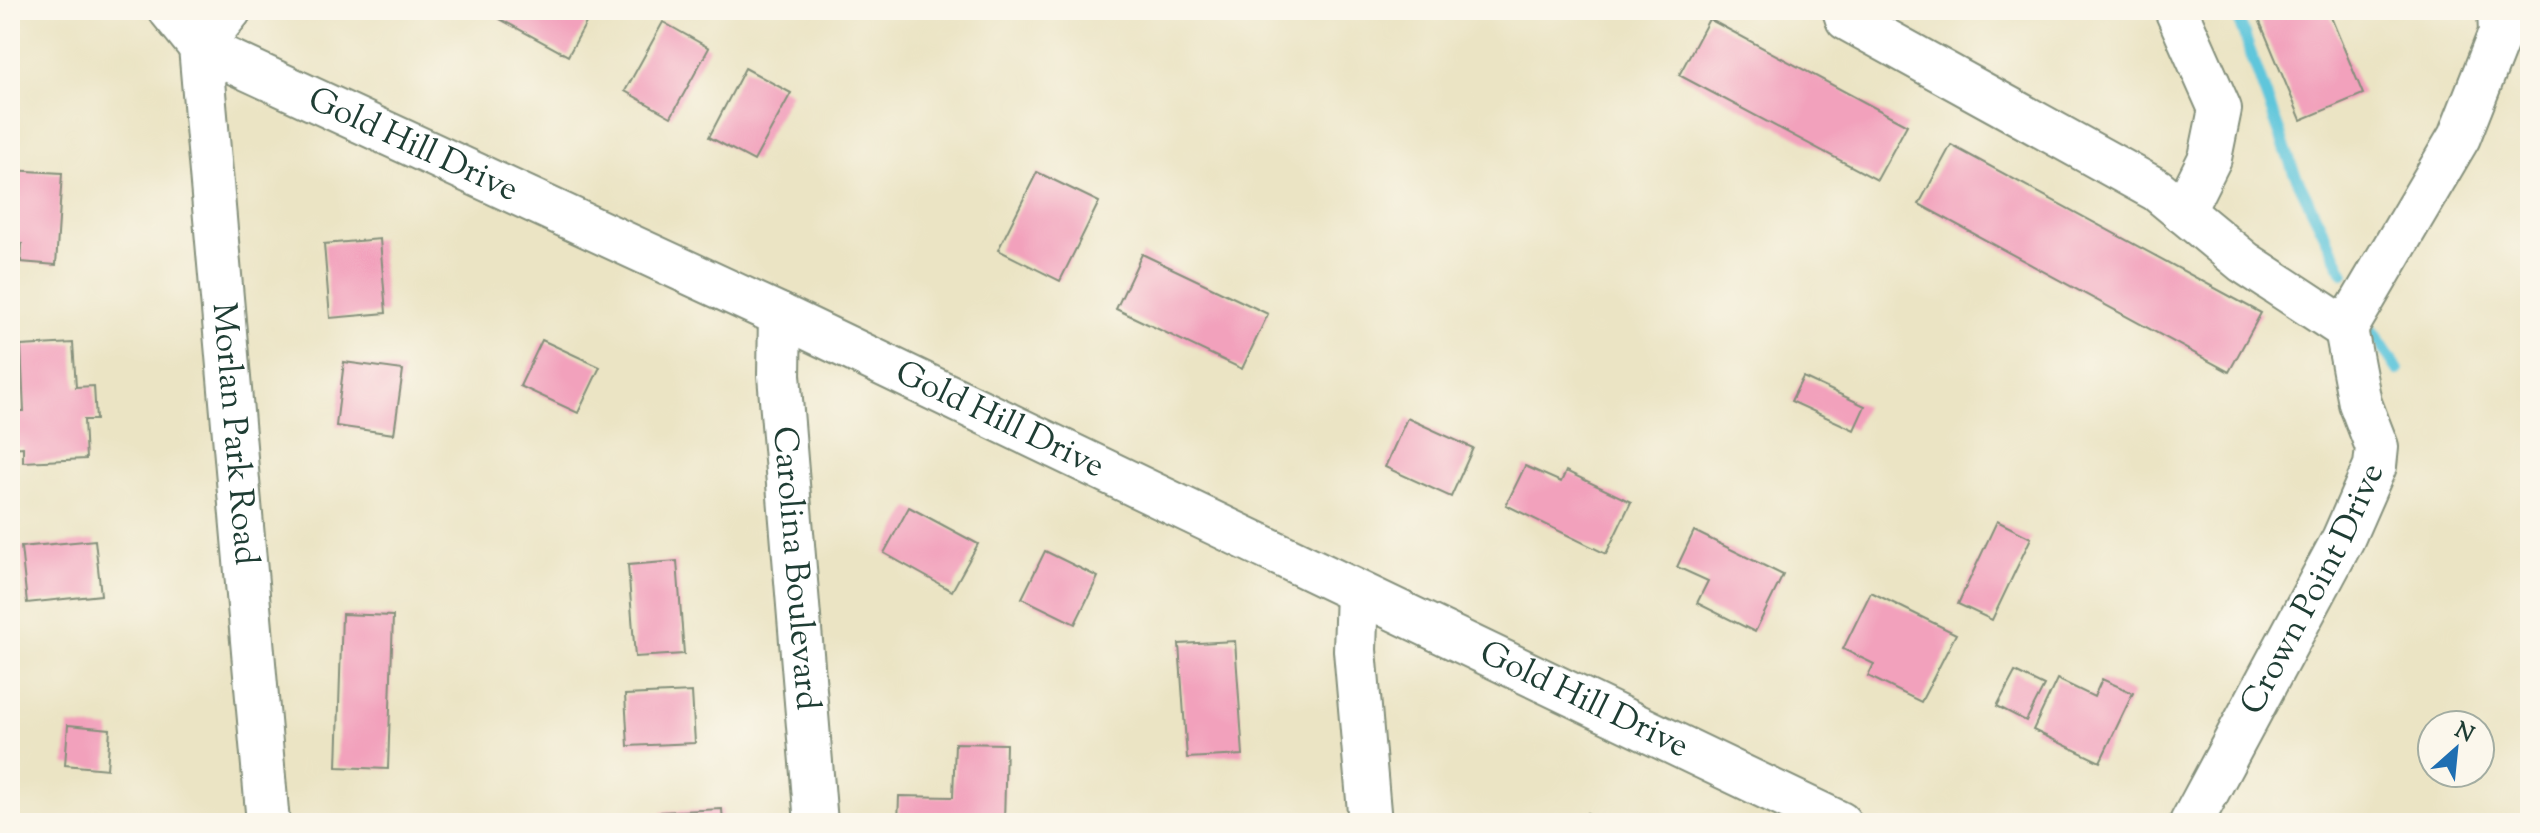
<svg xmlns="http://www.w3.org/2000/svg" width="2540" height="833" viewBox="0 0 2540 833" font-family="'Sorts Mill Goudy',serif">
<rect width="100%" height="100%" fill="#fbf7ec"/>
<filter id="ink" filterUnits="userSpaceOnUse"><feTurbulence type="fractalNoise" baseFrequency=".0125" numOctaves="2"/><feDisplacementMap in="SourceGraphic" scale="16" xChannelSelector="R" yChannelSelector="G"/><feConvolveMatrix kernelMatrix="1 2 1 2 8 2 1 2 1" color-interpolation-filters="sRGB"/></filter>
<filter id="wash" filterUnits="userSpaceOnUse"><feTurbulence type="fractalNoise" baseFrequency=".006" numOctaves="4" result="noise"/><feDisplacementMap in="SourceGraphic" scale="32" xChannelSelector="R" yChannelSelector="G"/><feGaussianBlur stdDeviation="1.8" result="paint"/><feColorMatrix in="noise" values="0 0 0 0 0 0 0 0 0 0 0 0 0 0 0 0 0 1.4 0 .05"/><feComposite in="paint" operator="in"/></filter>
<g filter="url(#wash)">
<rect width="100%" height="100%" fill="#ebe4c4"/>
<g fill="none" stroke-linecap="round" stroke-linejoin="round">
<g stroke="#5ec6db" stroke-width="12">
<path d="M 2235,10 L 2293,170 L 2343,272"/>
<path d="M 2373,332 L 2398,370"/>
</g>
</g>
<g id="blocks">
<g fill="#f2a1bc">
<path d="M 505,10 L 593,10 L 568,56 L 500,19 Z"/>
<path d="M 2255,10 L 2328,10 L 2363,94 L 2301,120 Z"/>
<path d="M 1709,19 L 1907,125 L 1877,180 L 1679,75 Z"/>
<path d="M 663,22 L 709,48 L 671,117 L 625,91 Z"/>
<path d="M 745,68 L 791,93 L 754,161 L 709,137 Z"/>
<path d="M 1951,145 L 2261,313 L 2229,372 L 1919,204 Z"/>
<path d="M 10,170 L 62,173 L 56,265 L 21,262 L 22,244 L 10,243 Z"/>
<path d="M 1037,172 L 1099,202 L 1060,281 L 998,250 Z"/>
<path d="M 380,239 L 386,313 L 330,318 L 324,244 Z"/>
<path d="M 1142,254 L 1268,314 L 1242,369 L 1116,309 Z"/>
<path d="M 542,340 L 600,367 L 578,413 L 520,386 Z"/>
<path d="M 73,343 L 76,387 L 94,386 L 96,420 L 84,420 L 86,459 L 23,462 L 23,447 L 10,448 L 10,411 L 24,411 L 21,346 Z"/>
<path d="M 344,362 L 403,370 L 394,434 L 336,426 Z"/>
<path d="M 1803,377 L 1865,406 L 1854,430 L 1791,401 Z"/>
<path d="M 1407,418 L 1473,448 L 1451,497 L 1385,467 Z"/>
<path d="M 1525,466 L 1561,482 L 1566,471 L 1631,502 L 1606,554 L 1506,505 Z"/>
<path d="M 909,507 L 978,544 L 952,591 L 884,553 Z"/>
<path d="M 1997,521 L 2031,538 L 1992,620 L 1958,604 Z"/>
<path d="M 1694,531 L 1783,575 L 1755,632 L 1697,603 L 1708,581 L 1677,567 Z"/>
<path d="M 95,540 L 101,595 L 27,603 L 21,547 Z"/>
<path d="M 1045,551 L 1098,577 L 1075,624 L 1022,598 Z"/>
<path d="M 677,561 L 684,654 L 635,657 L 628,565 Z"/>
<path d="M 1871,592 L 1956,634 L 1921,702 L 1868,676 L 1874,664 L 1843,649 Z"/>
<path d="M 342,614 L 393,616 L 388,769 L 337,767 Z"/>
<path d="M 1235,641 L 1243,755 L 1187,758 L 1179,644 Z"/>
<path d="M 2015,672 L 2044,686 L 2026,721 L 1997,706 Z"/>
<path d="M 2057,679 L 2094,697 L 2102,679 L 2133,693 L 2100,762 L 2033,730 Z"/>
<path d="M 692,692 L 695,743 L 628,746 L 625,695 Z"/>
<path d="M 68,725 L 110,729 L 107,769 L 65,765 Z"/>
<path d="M 955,743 L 1006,744 L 1004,823 L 898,823 L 899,796 L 953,797 Z"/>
<path d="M 722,809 L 723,823 L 662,823 L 661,812 Z"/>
<path d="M 1587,813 L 1609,823 L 1582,823 Z"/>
</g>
</g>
</g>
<g filter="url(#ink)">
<use href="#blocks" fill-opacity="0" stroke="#85907c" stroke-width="2"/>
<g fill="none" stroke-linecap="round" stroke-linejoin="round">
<defs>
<g id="minor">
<path id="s1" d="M 170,10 L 200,47 L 780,315 L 1840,823"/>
<path id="s2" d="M 230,10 L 200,47 L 268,823"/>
<path d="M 1844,10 L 1847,19 L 2157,190 L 2244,262 L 2346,329"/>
<path d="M 2176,10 L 2220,109 L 2210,158 L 2183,212"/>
<path id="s3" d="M 780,315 L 779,375 L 816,823"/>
<path d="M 1357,592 L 1355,650 L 1370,823"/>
<path id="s4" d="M 2191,823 L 2343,539 L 2375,466 L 2377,447 L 2360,403 L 2346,329 L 2459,137 L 2500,33 L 2499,10"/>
</g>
</defs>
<use href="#minor" stroke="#85907c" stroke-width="46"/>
<use href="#minor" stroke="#fff" stroke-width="42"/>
</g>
</g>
<g text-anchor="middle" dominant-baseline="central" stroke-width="8" stroke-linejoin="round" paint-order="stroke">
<g font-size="34" fill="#1f3d34" stroke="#fbf7ec">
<text stroke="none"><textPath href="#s1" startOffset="282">Gold Hill Drive</textPath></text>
<text stroke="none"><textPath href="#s1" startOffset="930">Gold Hill Drive</textPath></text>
<text stroke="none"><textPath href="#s2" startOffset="436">Morlan Park Road</textPath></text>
<text stroke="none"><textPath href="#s3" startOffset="254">Carolina Boulevard</textPath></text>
<text stroke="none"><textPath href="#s4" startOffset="264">Crown Point Drive</textPath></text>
<text stroke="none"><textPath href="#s1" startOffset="1578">Gold Hill Drive</textPath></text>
</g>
</g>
<rect width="2540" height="833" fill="none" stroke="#fbf7ec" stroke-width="40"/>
<g transform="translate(2456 749) rotate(27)"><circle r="38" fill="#fbf7ec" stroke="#a3ada2" stroke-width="2"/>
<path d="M0-6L14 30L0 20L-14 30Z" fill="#1f6fb2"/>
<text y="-12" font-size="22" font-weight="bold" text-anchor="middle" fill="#1f3d34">N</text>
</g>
</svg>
